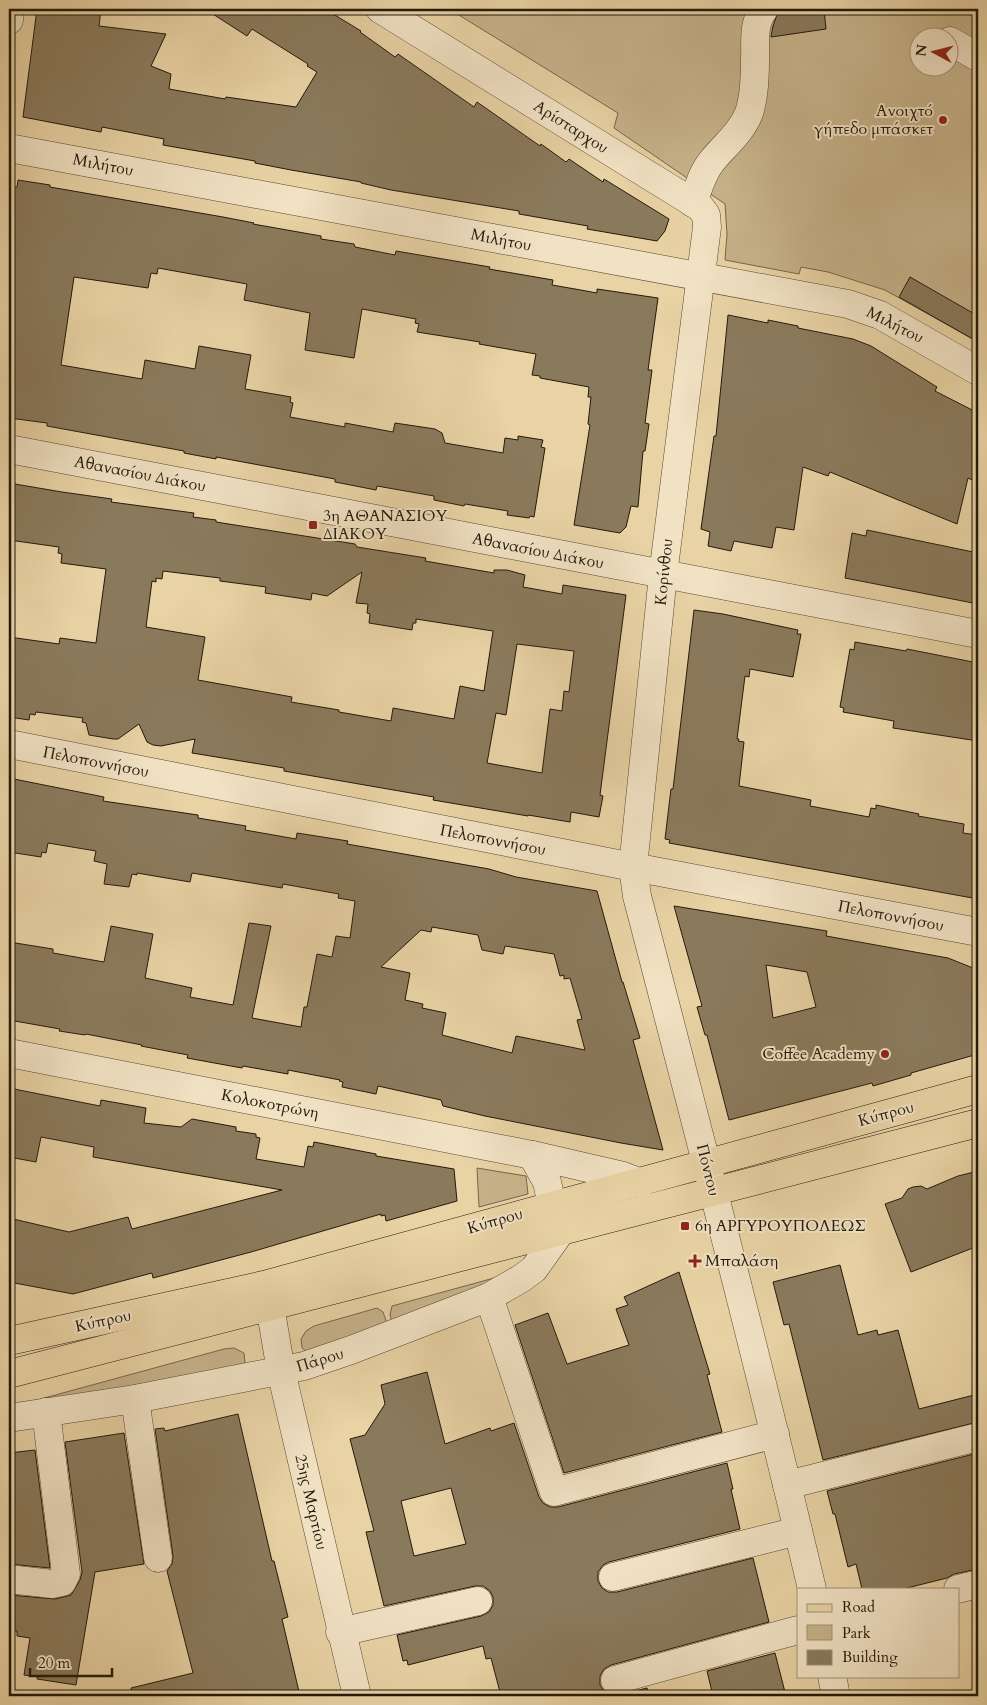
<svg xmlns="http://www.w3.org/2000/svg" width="987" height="1705" viewBox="0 0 987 1705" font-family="Cardo,serif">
<rect width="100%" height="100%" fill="#e9d3a5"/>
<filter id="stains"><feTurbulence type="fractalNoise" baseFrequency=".004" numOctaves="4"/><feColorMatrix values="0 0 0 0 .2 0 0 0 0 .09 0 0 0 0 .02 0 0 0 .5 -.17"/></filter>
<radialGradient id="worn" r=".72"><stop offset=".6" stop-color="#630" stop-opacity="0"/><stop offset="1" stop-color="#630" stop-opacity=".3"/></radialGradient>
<g fill="#c7b38b" stroke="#75664c" fill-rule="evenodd">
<path d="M 449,9 L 978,9 L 978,342 L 885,290 L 828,272 L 801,267 L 799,274 L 725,260 L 727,234 L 725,204 L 614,128 L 618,113 ZM 920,38 L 950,38 L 950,68 L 920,68 Z"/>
<path d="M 477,1168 L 526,1176 L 528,1194 L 479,1207 Z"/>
<path d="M 516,1272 L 393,1325 L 390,1315 L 392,1306 Z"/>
<path d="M 377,1308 L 383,1312 L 388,1326 L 309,1354 L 302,1348 L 301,1339 L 306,1331 L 314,1326 Z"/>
<path d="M 234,1348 L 244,1353 L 245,1362 L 239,1372 L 26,1403 L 224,1349 Z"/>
</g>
<g fill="#8a7a5c" stroke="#23190c" fill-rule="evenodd">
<path d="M 37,9 L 101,9 L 99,26 L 166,34 L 151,66 L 171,74 L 169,89 L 225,99 L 226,97 L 296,107 L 317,72 L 307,66 L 308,64 L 252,29 L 247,36 L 205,9 L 325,9 L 361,31 L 360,32 L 395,57 L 398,54 L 474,107 L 477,102 L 540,146 L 541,144 L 566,162 L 569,159 L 603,182 L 604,179 L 669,219 L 665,231 L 657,241 L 587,229 L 588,226 L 519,214 L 519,211 L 391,190 L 361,183 L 361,182 L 291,170 L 255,163 L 255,161 L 163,145 L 164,139 L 102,127 L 101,132 L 23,117 Z"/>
<path d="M 779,9 L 824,9 L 826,29 L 771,37 L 773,26 Z"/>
<path d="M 18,180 L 50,185 L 50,187 L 223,217 L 254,223 L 253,224 L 321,236 L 321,239 L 354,244 L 355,247 L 395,255 L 396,251 L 490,267 L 489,269 L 553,280 L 552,285 L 575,289 L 597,293 L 597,289 L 658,298 L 648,370 L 652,370 L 645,423 L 649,424 L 645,451 L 643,451 L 638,507 L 631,506 L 626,527 L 620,533 L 574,525 L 590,425 L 588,424 L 591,397 L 588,397 L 589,387 L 540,378 L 540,376 L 532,375 L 536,354 L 479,344 L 480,342 L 417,332 L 419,324 L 415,323 L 416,319 L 362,309 L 354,358 L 305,350 L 310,313 L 244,300 L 247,284 L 158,268 L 157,274 L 151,273 L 148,288 L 74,277 L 61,365 L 142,379 L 145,360 L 195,369 L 199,346 L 251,355 L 245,389 L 291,397 L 290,402 L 293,403 L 290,417 L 345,427 L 345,423 L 393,432 L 395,423 L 435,429 L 442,433 L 445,443 L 503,453 L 505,438 L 518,440 L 518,436 L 543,440 L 541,447 L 545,448 L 534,517 L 530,516 L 529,518 L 507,515 L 508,511 L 465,504 L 464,506 L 434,500 L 434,496 L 377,486 L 376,490 L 335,482 L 335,479 L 216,457 L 216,459 L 184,453 L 184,451 L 47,426 L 47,423 L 9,418 L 9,215 L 13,187 L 17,187 Z"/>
<path d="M 910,277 L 978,316 L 978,342 L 899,297 Z"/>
<path d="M 728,315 L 768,323 L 768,320 L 798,326 L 798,328 L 853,339 L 871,346 L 937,387 L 935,391 L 978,413 L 978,483 L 968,478 L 957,524 L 830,472 L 828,476 L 803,467 L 794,530 L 776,527 L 772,548 L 734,541 L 731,551 L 708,546 L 710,532 L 701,529 L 714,436 L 716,436 Z"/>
<path d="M 9,483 L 62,492 L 112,499 L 111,502 L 194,513 L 193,517 L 216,520 L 216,522 L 355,544 L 357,547 L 426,558 L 425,561 L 494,573 L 494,570 L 507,570 L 525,575 L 523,587 L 562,594 L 563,585 L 626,595 L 600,795 L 603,796 L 599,817 L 571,812 L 570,822 L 528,815 L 528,816 L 433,800 L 434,797 L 284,771 L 284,768 L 192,753 L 195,739 L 161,746 L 153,745 L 147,742 L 139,724 L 118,739 L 113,739 L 89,735 L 86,723 L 82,722 L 83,718 L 36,712 L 35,715 L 30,714 L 29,720 L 9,717 L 9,637 L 59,644 L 60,638 L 96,643 L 106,569 L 61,563 L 62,554 L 58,553 L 59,547 L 9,540 ZM 163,571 L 220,578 L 220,581 L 266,587 L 265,593 L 311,600 L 312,593 L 327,596 L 362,572 L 356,603 L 368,604 L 367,613 L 370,614 L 369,623 L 412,630 L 413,623 L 416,623 L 416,619 L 493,631 L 484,691 L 460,686 L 454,719 L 393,708 L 391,721 L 339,712 L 339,710 L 291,702 L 292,697 L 198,680 L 205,637 L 146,627 L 152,581 L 156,582 L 156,578 L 162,579 ZM 517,644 L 574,651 L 569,692 L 564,691 L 562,711 L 550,709 L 542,773 L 487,763 L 496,713 L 506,715 Z"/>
<path d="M 867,530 L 978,553 L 978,604 L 845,578 L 852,533 L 866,536 Z"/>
<path d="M 694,610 L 723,614 L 798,630 L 797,634 L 801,634 L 793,677 L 750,669 L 749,677 L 745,676 L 737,739 L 739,739 L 738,741 L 744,742 L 739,786 L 811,800 L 810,806 L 869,817 L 871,808 L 876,809 L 876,805 L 919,814 L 918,816 L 964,824 L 963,833 L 978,835 L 978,899 L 669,843 L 670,840 L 665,839 L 671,789 L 673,789 Z"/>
<path d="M 855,642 L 906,651 L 907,649 L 978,663 L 978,741 L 893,728 L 894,721 L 843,712 L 844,708 L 840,707 L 850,649 L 854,650 Z"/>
<path d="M 9,778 L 104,797 L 103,801 L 198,815 L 198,818 L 246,826 L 245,830 L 296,839 L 297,833 L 348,841 L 347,844 L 489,869 L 516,877 L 597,891 L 622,982 L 623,982 L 640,1038 L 633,1040 L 663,1150 L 621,1143 L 485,1116 L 443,1106 L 441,1100 L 378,1086 L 376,1094 L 342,1087 L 343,1082 L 339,1081 L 340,1080 L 288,1070 L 288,1074 L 243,1066 L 242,1068 L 187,1058 L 188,1055 L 141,1046 L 142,1045 L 86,1034 L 85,1035 L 59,1031 L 60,1029 L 9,1020 L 9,942 L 53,949 L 53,953 L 104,962 L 111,926 L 153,934 L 145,978 L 192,988 L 190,997 L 233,1005 L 249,923 L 271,926 L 252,1018 L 301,1027 L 304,1007 L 307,1007 L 317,954 L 332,957 L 336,936 L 350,938 L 355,901 L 338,898 L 339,894 L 283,884 L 282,888 L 192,873 L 190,882 L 137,873 L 137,875 L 132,874 L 129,887 L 104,884 L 107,864 L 94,861 L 96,851 L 48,843 L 46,853 L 42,852 L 41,857 L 9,852 ZM 432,927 L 478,935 L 482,950 L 503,954 L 505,946 L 554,954 L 560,976 L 564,975 L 564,979 L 570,978 L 582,1019 L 577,1020 L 585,1050 L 516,1036 L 512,1053 L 442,1035 L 446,1013 L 422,1008 L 423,1004 L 405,1000 L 410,973 L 381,967 L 421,930 L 431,932 Z"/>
<path d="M 674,906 L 827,931 L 826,936 L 948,958 L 978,970 L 978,1054 L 911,1073 L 911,1075 L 873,1086 L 872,1083 L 729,1120 L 707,1035 L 705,1035 L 697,1007 L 702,1006 ZM 766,965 L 807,972 L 816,1007 L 773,1018 Z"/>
<path d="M 9,1088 L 100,1106 L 101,1100 L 146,1108 L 144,1123 L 181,1127 L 192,1119 L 236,1127 L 236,1131 L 256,1134 L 256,1137 L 260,1138 L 256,1159 L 304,1167 L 308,1146 L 313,1147 L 314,1142 L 376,1154 L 376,1156 L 454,1169 L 457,1201 L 386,1221 L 385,1215 L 381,1216 L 381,1214 L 251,1252 L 153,1278 L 152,1273 L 73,1294 L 9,1282 L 9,1218 L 69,1232 L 128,1217 L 132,1229 L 282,1190 L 93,1157 L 94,1147 L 41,1137 L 36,1162 L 9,1157 Z"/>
<path d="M 978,1171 L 978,1246 L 911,1272 L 885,1204 L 902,1198 L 908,1189 L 913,1187 L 921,1186 L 927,1189 L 958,1176 Z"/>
<path d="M 840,1265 L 858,1335 L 877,1330 L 878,1335 L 898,1330 L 919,1409 L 978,1394 L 978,1422 L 823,1460 L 789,1324 L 784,1325 L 773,1282 Z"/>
<path d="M 679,1272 L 710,1374 L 707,1375 L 722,1432 L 564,1473 L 515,1325 L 548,1313 L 567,1364 L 629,1345 L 616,1309 L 628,1305 L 624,1297 Z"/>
<path d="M 427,1372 L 445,1444 L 490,1428 L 491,1431 L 514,1423 L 539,1497 L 543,1503 L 550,1507 L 558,1507 L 727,1463 L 733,1489 L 731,1489 L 740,1529 L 609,1562 L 603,1565 L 598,1572 L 598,1581 L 602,1588 L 608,1592 L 617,1592 L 753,1558 L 769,1622 L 611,1665 L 604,1669 L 600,1676 L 600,1685 L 604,1691 L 611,1695 L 619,1695 L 647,1688 L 649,1696 L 501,1696 L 491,1658 L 486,1659 L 483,1646 L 408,1665 L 407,1660 L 403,1661 L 397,1635 L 481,1616 L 489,1612 L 493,1605 L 493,1597 L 490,1591 L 483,1586 L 475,1586 L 384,1606 L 366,1532 L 374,1531 L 350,1439 L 365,1435 L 385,1404 L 381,1385 ZM 451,1488 L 466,1544 L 414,1556 L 401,1501 Z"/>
<path d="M 238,1414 L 272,1561 L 274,1561 L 288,1617 L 282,1619 L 300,1696 L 132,1696 L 131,1688 L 193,1673 L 167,1571 L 172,1564 L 173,1556 L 155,1429 L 164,1428 L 165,1431 Z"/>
<path d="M 124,1433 L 144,1564 L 95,1572 L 76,1685 L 37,1679 L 38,1677 L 24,1675 L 30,1638 L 17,1636 L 17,1631 L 9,1630 L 9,1595 L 55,1599 L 71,1595 L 80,1580 L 82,1572 L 65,1442 Z"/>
<path d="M 35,1450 L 50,1568 L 9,1564 L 9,1453 Z"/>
<path d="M 978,1453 L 978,1569 L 954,1574 L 947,1578 L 903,1589 L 862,1589 L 856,1564 L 848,1567 L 835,1514 L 833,1514 L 827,1491 Z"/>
<path d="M 775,1653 L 786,1696 L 713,1696 L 707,1671 Z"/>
</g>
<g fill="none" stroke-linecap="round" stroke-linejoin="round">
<defs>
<g id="minor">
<path d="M 380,9 L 700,207 L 706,215 L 707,227 L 663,575 L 633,867 L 637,896 C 697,1126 757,1357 812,1589"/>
<path d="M 9,20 L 10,9"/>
<path d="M 950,41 L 978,57"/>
<path d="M 9,148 L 848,304 L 880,315 L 978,371"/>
<path d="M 693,203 C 698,189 702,173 712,161 C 724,146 741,133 749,113 C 754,98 755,76 755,60 C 756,42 752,25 764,9"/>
<path d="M 9,449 L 978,634"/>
<path d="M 9,744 L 633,867 L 978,932"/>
<path d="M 9,1053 L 532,1155 L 547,1182 L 552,1205"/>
<path d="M 532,1155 L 623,1176 L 641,1183"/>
<path d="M 489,1297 L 554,1492 L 775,1434"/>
<path d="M 270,1306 L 281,1371 L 357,1696"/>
<path d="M 135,1399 L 158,1558"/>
<path d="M 9,1418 L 135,1399 L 304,1366 L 351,1350 L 489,1297 L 522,1278 L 534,1269 L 561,1231"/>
<path d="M 787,1485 L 978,1437"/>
<path d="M 613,1577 L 798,1531"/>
<path d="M 9,1579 L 52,1584 L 62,1582 L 66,1574 L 46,1412"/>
<path d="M 958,1589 L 978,1584"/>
<path d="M 340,1632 L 478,1601"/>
<path d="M 832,1676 L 836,1696"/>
<path d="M 615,1680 L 798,1630"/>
</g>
<g id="major">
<path d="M 9,1341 L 264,1285 L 978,1089"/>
<path d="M 9,1374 L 978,1123"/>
</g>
</defs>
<use href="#minor" stroke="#544832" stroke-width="29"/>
<use href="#major" stroke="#23190c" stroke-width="29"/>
<use href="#minor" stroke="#f1e2c4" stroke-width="28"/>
<use href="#major" stroke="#e9d3a5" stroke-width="28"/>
</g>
<g fill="#8f2418" stroke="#f1e2c4" stroke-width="2">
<circle cx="943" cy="120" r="5"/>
<rect x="308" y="520" width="10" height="10" rx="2.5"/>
<circle cx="885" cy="1054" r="5"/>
<rect x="680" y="1221" width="10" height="10" rx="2.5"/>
<path d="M692.5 1253.5h5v5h5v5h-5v5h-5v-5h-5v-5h5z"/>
</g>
<g text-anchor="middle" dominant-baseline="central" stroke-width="4" stroke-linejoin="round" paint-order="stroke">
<g font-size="16" fill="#23190c" stroke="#f1e2c4" text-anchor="start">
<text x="933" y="111" text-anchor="end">Ανοιχτό<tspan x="933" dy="18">γήπεδο μπάσκετ</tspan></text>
<text x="323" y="516">3η ΑΘΑΝΑΣΙΟΥ<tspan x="323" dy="18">ΔΙΑΚΟΥ</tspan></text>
<text x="875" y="1054" text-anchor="end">Coffee Academy</text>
<text x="695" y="1226">6η ΑΡΓΥΡΟΥΠΟΛΕΩΣ</text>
<text x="705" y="1261">Μπαλάση</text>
</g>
<g font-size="16" fill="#23190c" stroke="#f1e2c4">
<text transform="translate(571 127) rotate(32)">Αρίσταρχου</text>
<text transform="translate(103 165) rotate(11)">Μιλήτου</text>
<text transform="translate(501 240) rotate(11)">Μιλήτου</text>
<text transform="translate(895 325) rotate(27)">Μιλήτου</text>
<text transform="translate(140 474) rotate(11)">Αθανασίου Διάκου</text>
<text transform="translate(538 551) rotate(11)">Αθανασίου Διάκου</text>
<text transform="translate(664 572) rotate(-84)">Κορίνθου</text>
<text transform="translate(96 762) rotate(11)">Πελοποννήσου</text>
<text transform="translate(493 840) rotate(11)">Πελοποννήσου</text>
<text transform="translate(891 916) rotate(11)">Πελοποννήσου</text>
<text transform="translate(270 1104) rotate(11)">Κολοκοτρώνη</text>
<text transform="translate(886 1114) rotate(-15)">Κύπρου</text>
<text transform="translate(708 1170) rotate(76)">Πόντου</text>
<text transform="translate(495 1221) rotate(-16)">Κύπρου</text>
<text transform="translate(103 1321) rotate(-12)">Κύπρου</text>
<text transform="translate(320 1360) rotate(-17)">Πάρου</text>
<text transform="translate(311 1502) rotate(77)">25ης Μαρτίου</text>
</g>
</g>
<rect width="987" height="1705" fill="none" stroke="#e9d3a5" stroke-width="30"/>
<rect x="10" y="10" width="967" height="1685" fill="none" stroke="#23190c" stroke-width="2.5"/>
<rect x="15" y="15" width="957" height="1675" fill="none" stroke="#23190c"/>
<rect x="797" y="1588" width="162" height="90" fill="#f1e2c4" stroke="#9f927a"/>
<rect x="807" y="1604" width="25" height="8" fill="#e9d3a5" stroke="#9f927a"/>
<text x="842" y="1612" font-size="15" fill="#23190c">Road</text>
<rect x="807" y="1625" width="25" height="15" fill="#c7b38b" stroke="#9f927a"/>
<text x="842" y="1638" font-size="15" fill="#23190c">Park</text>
<rect x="807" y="1650" width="25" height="15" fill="#8a7a5c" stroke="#9f927a"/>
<text x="842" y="1662" font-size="15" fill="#23190c">Building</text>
<g transform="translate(934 52) rotate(277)"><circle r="24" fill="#f1e2c4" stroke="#9f927a"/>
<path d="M0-4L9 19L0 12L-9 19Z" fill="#8f2418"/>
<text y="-8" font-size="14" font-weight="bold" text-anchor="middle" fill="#23190c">N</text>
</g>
<path d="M30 1668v8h82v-8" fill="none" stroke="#23190c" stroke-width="2.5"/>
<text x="38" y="1668" font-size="15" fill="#23190c" stroke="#f1e2c4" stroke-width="4" paint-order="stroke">20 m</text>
<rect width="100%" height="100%" filter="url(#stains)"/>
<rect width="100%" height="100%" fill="url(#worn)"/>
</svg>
